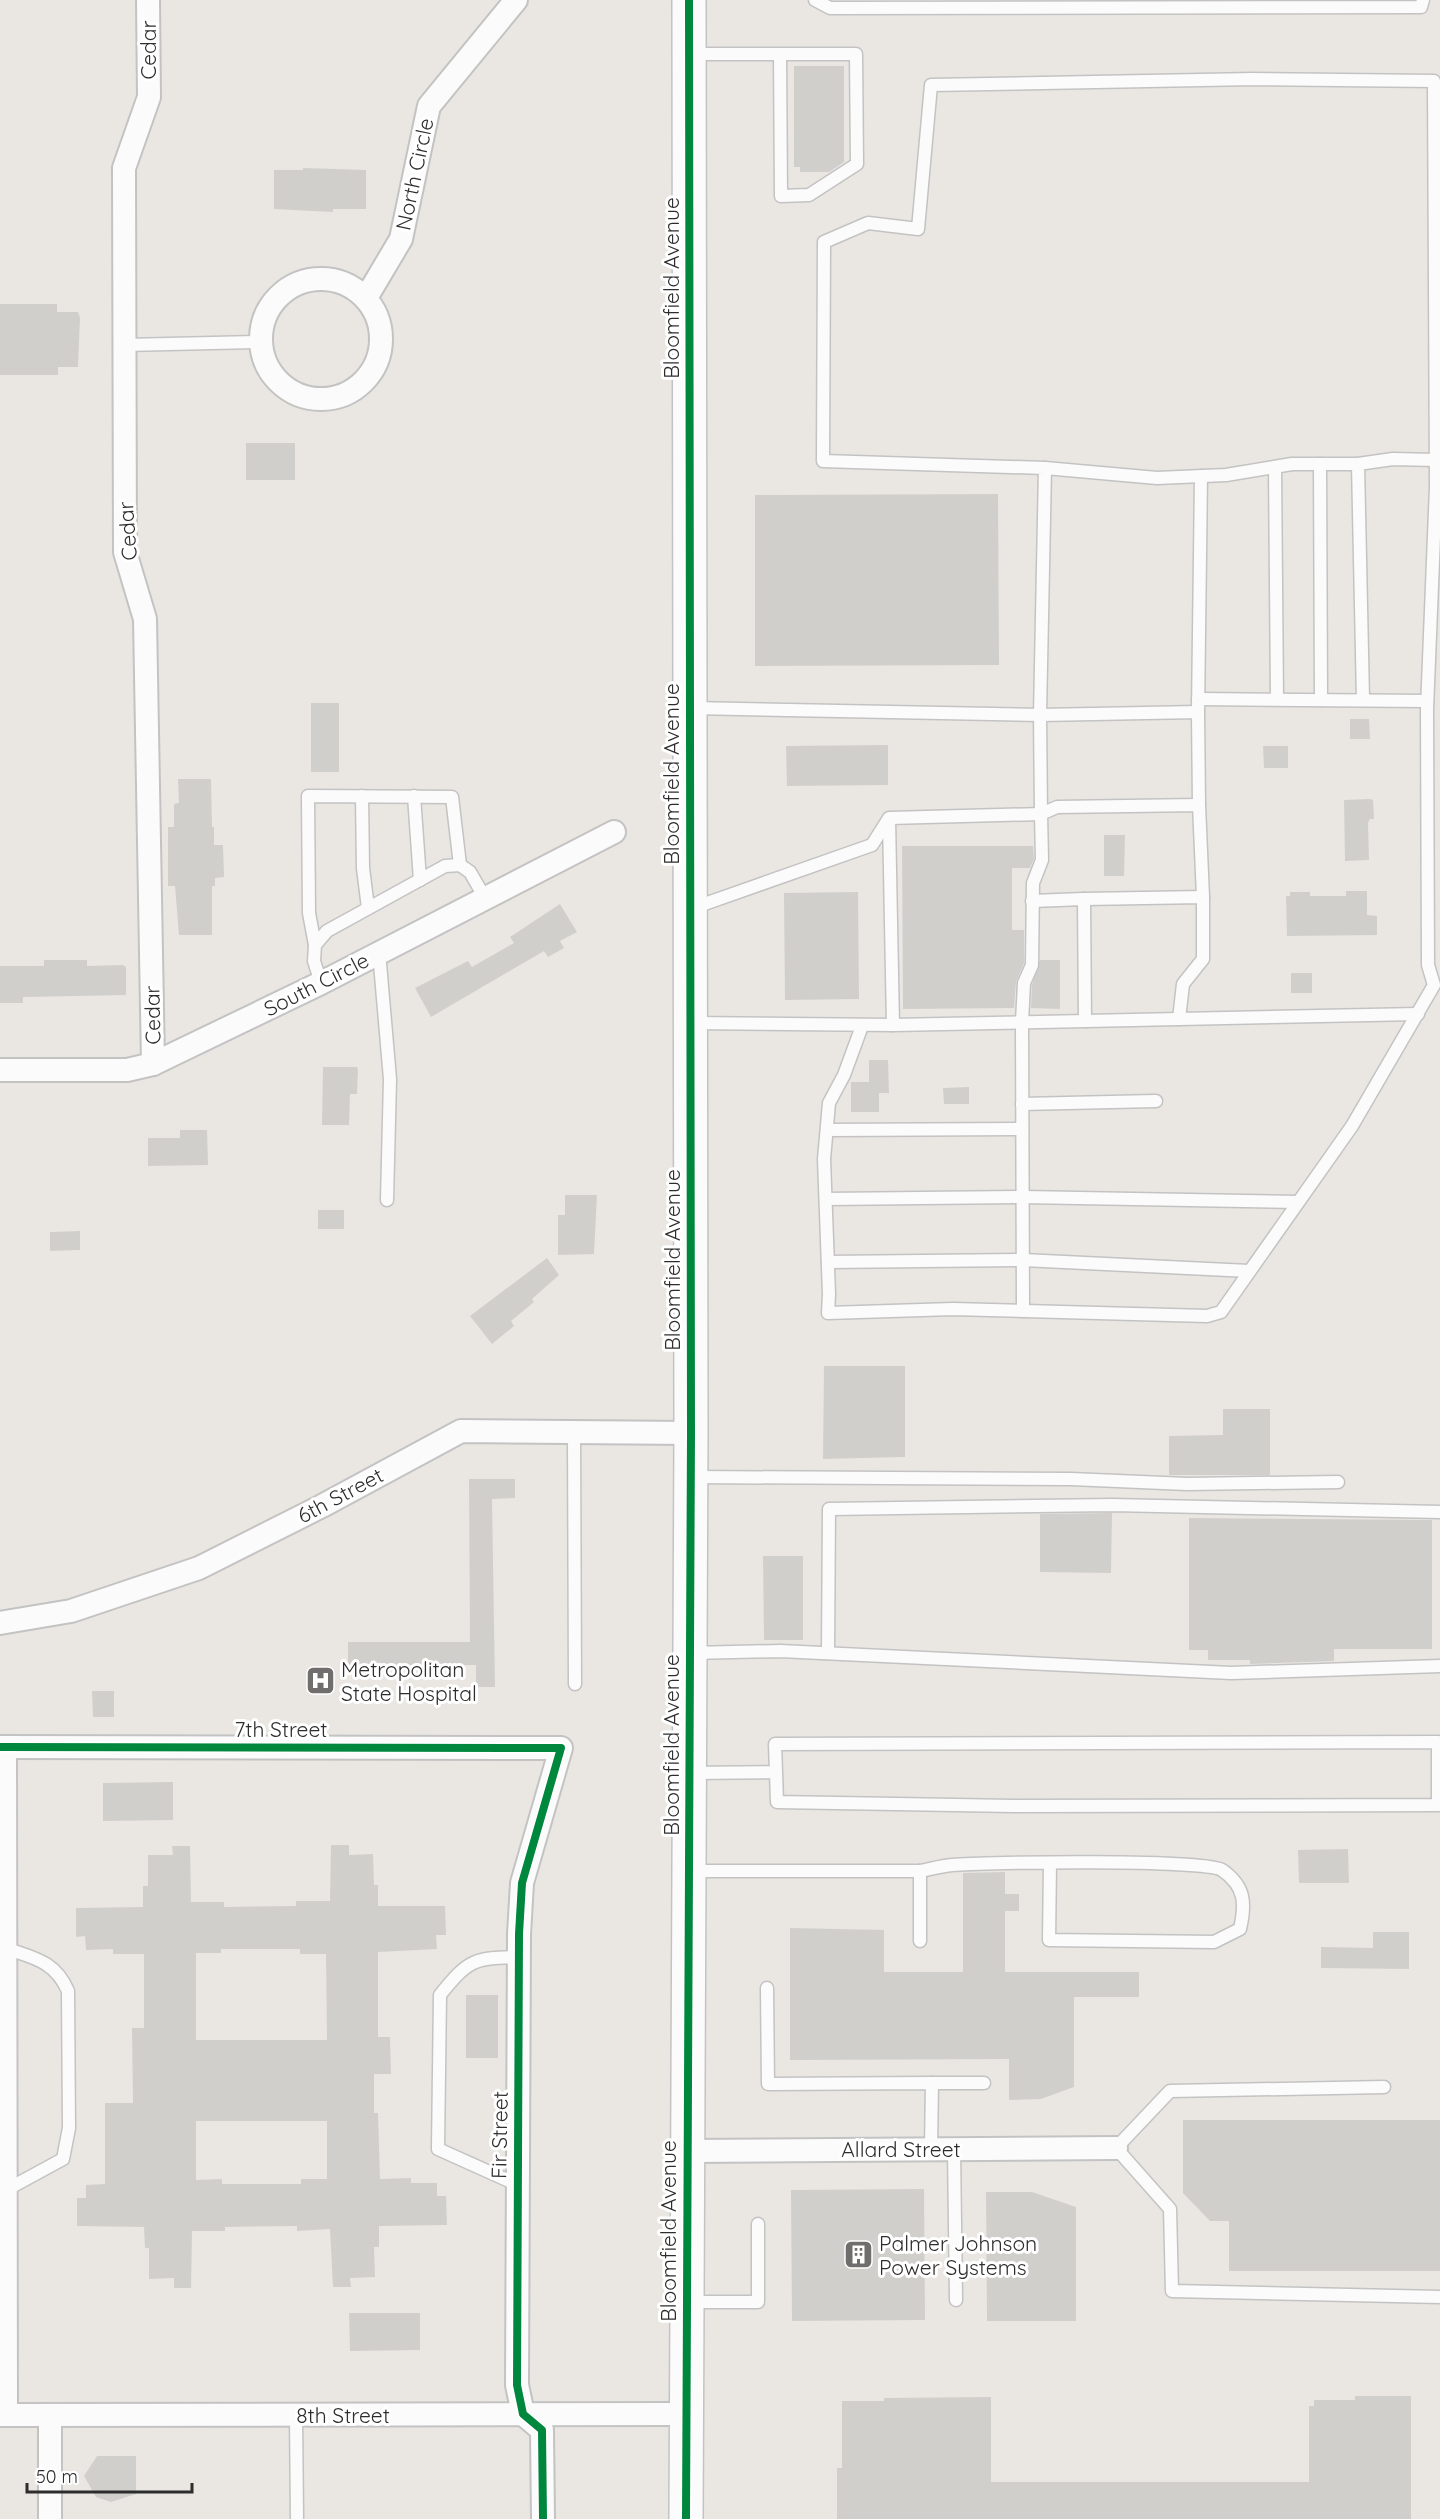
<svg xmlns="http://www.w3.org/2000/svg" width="1440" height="2519" viewBox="0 0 1440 2519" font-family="Quicksand,sans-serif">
<rect width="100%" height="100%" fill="#eae7e3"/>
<g fill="#d1cfcc" fill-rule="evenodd">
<path d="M 794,66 L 844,66 L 844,162 L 829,172 L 800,172 L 800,167 L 794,167 Z"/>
<path d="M 303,168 L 366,170 L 366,209 L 333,209 L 333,212 L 274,209 L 274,170 L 303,170 Z"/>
<path d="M 0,304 L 57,304 L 57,312 L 78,312 L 80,318 L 78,367 L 58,367 L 58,375 L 0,375 Z"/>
<rect x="246" y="443" width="49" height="37"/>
<path d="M 998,494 L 999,665 L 755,666 L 755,495 Z"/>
<rect x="311" y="703" width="28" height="69"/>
<path d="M 1350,719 L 1369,719 L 1370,739 L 1350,739 Z"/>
<path d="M 888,745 L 888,785 L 787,786 L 786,746 Z"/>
<path d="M 1263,746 L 1288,746 L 1288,768 L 1264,768 Z"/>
<path d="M 178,779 L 211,779 L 212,827 L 214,827 L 214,845 L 223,845 L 224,877 L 215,878 L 215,886 L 212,886 L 212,935 L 179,935 L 175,886 L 168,886 L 168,827 L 174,827 L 174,804 L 179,803 Z"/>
<path d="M 1370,799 L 1373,800 L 1374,819 L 1370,819 L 1368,823 L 1369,860 L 1345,861 L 1344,800 Z"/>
<path d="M 1104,835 L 1125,835 L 1124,876 L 1104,876 Z"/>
<path d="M 902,846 L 1033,846 L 1034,859 L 1030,868 L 1012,868 L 1012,930 L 1024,930 L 1024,963 L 1016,982 L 1014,1008 L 903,1009 Z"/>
<path d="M 1346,891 L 1367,891 L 1367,915 L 1377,916 L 1377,935 L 1287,936 L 1286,896 L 1290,896 L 1290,892 L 1310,892 L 1310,896 L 1346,896 Z"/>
<path d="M 858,892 L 859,999 L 785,1000 L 784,893 Z"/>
<path d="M 560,904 L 577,932 L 560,941 L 564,948 L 548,957 L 544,951 L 431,1017 L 415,988 L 468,961 L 472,967 L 514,943 L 510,937 Z"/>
<path d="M 44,960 L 87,960 L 87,966 L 123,965 L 126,967 L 126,995 L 23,997 L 23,1003 L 0,1003 L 0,966 L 44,966 Z"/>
<path d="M 1040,960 L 1060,960 L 1060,1009 L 1031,1008 L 1032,985 Z"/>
<rect x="1291" y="973" width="21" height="20"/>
<path d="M 869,1060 L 888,1060 L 889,1093 L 879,1093 L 879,1112 L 851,1112 L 851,1082 L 869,1082 Z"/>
<path d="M 323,1067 L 357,1067 L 358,1070 L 357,1094 L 350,1094 L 349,1125 L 322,1125 Z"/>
<path d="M 969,1087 L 969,1104 L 944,1104 L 943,1088 Z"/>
<path d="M 180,1130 L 207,1130 L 208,1165 L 148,1166 L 148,1138 L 180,1138 Z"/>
<path d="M 565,1195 L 597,1195 L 594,1254 L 558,1255 L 558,1215 L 565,1215 Z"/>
<rect x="318" y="1210" width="26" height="19"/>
<path d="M 80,1231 L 80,1250 L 50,1251 L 50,1232 Z"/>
<path d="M 547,1258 L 559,1275 L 532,1299 L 534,1302 L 511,1321 L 514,1326 L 492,1344 L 470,1316 Z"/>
<path d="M 824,1366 L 905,1366 L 905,1457 L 823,1459 Z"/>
<path d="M 1223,1409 L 1270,1409 L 1270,1475 L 1169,1475 L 1169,1436 L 1223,1435 Z"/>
<path d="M 469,1479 L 515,1479 L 515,1498 L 492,1499 L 495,1687 L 476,1687 L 476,1665 L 348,1666 L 348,1642 L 470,1642 Z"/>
<path d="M 1112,1513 L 1111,1573 L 1040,1572 L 1040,1514 Z"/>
<path d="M 1189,1518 L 1432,1520 L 1432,1649 L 1334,1649 L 1334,1661 L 1250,1664 L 1250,1660 L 1208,1660 L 1208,1650 L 1189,1650 Z"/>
<path d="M 763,1556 L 803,1556 L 803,1640 L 764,1640 Z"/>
<path d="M 92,1691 L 114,1691 L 114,1717 L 93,1717 Z"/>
<path d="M 173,1782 L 173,1820 L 103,1821 L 103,1783 Z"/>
<path d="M 331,1845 L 349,1845 L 349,1855 L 373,1854 L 374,1885 L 378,1885 L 378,1906 L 445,1906 L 446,1935 L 436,1935 L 437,1949 L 378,1952 L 378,2037 L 390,2037 L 391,2074 L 374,2074 L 374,2113 L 378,2113 L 380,2179 L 411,2178 L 411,2183 L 437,2183 L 437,2196 L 446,2196 L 447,2225 L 379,2226 L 379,2247 L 374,2247 L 375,2277 L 350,2278 L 351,2287 L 333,2287 L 330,2229 L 297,2231 L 297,2226 L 225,2227 L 225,2231 L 192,2231 L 191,2288 L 174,2288 L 174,2278 L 149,2279 L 149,2248 L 145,2248 L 144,2227 L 77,2226 L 77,2198 L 86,2198 L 86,2185 L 105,2184 L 105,2103 L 133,2103 L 132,2028 L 144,2028 L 144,1954 L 113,1954 L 113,1949 L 86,1950 L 85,1936 L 76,1937 L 76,1908 L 143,1907 L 143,1886 L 148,1886 L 148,1855 L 173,1855 L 172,1846 L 190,1846 L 191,1902 L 224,1902 L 224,1907 L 296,1906 L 296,1901 L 330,1901 ZM 221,1949 L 300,1949 L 300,1954 L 326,1954 L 327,2040 L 196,2040 L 196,1953 L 221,1953 ZM 196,2121 L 327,2121 L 327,2179 L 301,2179 L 301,2184 L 222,2184 L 222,2179 L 196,2180 Z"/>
<path d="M 1348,1849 L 1349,1883 L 1299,1883 L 1298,1850 Z"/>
<path d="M 1005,1872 L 1005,1894 L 1019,1894 L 1019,1911 L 1005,1911 L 1005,1972 L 1139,1972 L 1139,1997 L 1074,1997 L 1074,2087 L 1041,2099 L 1009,2100 L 1009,2059 L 790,2060 L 790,1928 L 884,1930 L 884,1972 L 963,1972 L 963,1873 Z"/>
<path d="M 1373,1932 L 1409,1932 L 1409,1969 L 1321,1968 L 1321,1947 L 1373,1948 Z"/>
<rect x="466" y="1995" width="32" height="63"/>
<path d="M 1183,2120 L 1440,2120 L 1440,2271 L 1229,2271 L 1229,2221 L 1210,2221 L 1183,2193 Z"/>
<path d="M 924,2189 L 925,2320 L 792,2321 L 791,2190 Z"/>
<path d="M 986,2192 L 1032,2192 L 1076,2207 L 1076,2321 L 987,2321 Z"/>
<path d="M 349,2313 L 420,2313 L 420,2350 L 350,2351 Z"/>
<path d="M 1355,2396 L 1411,2396 L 1411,2519 L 837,2519 L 837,2468 L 842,2468 L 842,2401 L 884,2401 L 884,2398 L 991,2397 L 991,2482 L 1309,2482 L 1309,2406 L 1314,2406 L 1314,2400 L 1355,2400 Z"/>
<path d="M 97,2456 L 136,2456 L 136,2494 L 111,2502 L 96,2497 L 84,2476 Z"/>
</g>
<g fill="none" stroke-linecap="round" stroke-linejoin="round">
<defs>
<g id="service">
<path d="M 815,0 L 830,8 L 1421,7 L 1423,0"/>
<path d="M 690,54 L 856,54 L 857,164 L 809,195 L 781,196 L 780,54"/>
<path d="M 125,345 L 260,342"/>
<path d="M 1320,464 L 1321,700"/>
<path d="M 1358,464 L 1363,700"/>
<path d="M 1045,468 L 1157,478 L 1226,475 L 1292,464 L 1358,464 L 1393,459 L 1436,460"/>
<path d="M 1275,468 L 1277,699"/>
<path d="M 1198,699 L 1427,701"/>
<path d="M 692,708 L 1040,715 L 1045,468 L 823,461 L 824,242 L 868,223 L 918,229 L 931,85 L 1253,79 L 1434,81 L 1436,487 L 1427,709 L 1428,965 L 1434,985 L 1352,1126 L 1221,1312 L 1207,1316 L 953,1309 L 828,1313 L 829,1294 L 824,1159 L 829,1103 L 844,1075 L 862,1026"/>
<path d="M 1198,712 L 1201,476"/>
<path d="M 362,796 L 363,868 L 368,908"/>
<path d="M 414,796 L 420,880"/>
<path d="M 1084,899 L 1203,897 L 1203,959 L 1183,984 L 1179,1019"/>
<path d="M 1032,901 L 1084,899 L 1085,1021"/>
<path d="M 693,908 L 872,845 L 889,818 L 1041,814 L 1040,715 L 1198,712 L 1199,805"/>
<path d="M 315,945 L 309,913 L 308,796 L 452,797 L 460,865"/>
<path d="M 379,952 L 390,1079 L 387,1200"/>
<path d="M 321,983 L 314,961 L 315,945 L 327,931 L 445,866 L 460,865 L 470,872 L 485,898"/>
<path d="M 691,1023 L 893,1025 L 889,819"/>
<path d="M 893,1025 L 1418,1014"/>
<path d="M 1022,1104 L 1156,1101"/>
<path d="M 827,1130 L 1022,1129"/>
<path d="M 826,1199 L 1023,1197 L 1298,1202"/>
<path d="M 828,1262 L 1023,1260 L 1249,1271"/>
<path d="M 1023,1311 L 1022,1022 L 1024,983 L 1032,965 L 1033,883 L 1042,860 L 1041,814 L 1057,807 L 1199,805 L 1203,897"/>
<path d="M 574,1432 L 575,1684"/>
<path d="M 692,1477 L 1071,1479 L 1187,1484 L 1338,1482"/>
<path d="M 691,1653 L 780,1651 L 1231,1673 L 1440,1666"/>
<path d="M 828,1653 L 829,1509 L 1112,1505 L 1440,1512"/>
<path d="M 690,1773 L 776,1772 L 775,1744 L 1438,1742 L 1438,1805 L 1014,1806 L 777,1802 L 776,1772"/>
<path d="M 690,1871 L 920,1871 L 920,1941"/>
<path d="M 920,1871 C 931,1869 941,1866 952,1865 C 984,1862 1206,1859 1222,1870 C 1245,1886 1246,1903 1240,1929 L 1214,1942 L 1049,1940 L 1050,1864"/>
<path d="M 1,1949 L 5,1948 C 34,1958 55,1961 68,1991 L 69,2128 L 63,2159 L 6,2190 L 3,2189"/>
<path d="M 767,1988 L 768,2084 L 932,2083 L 931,2149"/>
<path d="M 932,2083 L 984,2083"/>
<path d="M 1384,2087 L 1170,2091 L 1116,2148 L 1170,2209 L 1172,2291 L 1440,2297"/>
<path d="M 954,2149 L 956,2300"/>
<path d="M 516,2184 L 438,2149 L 440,1995 C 469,1959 474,1958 519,1957"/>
<path d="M 687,2302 L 758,2302 L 758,2224"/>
<path d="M 296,2415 L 297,2519"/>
</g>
<g id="minor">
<path d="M 148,0 L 149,97 L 124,168 L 125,552 L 145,619 L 153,1064"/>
<circle cx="321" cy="339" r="60"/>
<path d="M 366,298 L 401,239 L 429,106 L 516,0"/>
<path d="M 0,1070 L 127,1070 L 153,1064 L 321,983 L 614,832"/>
<path d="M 0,1623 L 71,1611 L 199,1568 L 322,1506 L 461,1431 L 691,1433"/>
<path d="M 0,1747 L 561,1748 L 522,1883 L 519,1934 L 517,2385 L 523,2414 L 542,2430 L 543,2519"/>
<path d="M 5,1747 L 6,2415"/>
<path d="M 687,2151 L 1116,2148"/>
<path d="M 0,2415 L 685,2414"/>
<path d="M 50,2415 L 50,2519"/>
</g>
<path id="secondary" d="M 686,2519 L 691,1433 L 689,0"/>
</defs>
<use href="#service" stroke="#c4c3c3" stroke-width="15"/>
<use href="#minor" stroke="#c4c3c3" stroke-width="26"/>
<use href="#secondary" stroke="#c4c3c3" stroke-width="36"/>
<use href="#service" stroke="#fcfbfb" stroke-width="12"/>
<use href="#minor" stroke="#fcfbfb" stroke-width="22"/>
<use href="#secondary" stroke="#fcfbfb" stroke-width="33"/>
<defs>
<g id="cycleway">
<path d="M 0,1747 L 561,1748 L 522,1883 L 519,1934 L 517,2385 L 523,2414 L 542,2430 L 543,2519"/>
<path d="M 686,2519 L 691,1433 L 689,0"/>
</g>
</defs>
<use href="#cycleway" stroke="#fff" stroke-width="11"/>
<use href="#cycleway" stroke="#00873e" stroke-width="8"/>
</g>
<defs>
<symbol id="hospital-square" viewBox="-11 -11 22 22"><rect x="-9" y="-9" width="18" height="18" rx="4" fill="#6f6e6d" stroke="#fff"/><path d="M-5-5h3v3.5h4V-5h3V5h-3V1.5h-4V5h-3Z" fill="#fff"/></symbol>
<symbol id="building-square" viewBox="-11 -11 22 22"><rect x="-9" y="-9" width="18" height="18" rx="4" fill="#6f6e6d" stroke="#fff"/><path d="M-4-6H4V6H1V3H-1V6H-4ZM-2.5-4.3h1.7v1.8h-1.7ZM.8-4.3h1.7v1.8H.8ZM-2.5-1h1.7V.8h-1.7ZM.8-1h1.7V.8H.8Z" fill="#fff"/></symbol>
</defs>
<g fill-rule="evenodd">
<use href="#hospital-square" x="304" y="1664" width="33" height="33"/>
<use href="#building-square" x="842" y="2238" width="33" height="33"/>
</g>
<g text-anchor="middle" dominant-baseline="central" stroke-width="6" stroke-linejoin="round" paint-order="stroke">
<g font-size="21" fill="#2d2d2d" stroke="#fff">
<text transform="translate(148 50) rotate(-90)">Cedar</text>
<text transform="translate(414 174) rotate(-78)">North Circle</text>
<text transform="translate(671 288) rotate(-90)">Bloomfield Avenue</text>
<text transform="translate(127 531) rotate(-94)">Cedar</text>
<text transform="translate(671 774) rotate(-90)">Bloomfield Avenue</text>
<text transform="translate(316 984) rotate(-27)">South Circle</text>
<text transform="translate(152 1015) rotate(-91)">Cedar</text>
<text transform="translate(672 1260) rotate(-90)">Bloomfield Avenue</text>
<text transform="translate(340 1495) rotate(-28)">6th Street</text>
<text x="281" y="1729">7th Street</text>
<text transform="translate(671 1745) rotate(-90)">Bloomfield Avenue</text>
<text transform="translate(499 2135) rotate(-89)">Fir Street</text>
<text x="901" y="2149">Allard Street</text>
<text transform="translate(668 2231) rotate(-90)">Bloomfield Avenue</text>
<text x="343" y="2415">8th Street</text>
</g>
<g font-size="21" fill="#2d2d2d" stroke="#fff" text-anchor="start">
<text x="341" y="1669">Metropolitan<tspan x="341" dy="24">State Hospital</tspan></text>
<text x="879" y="2243">Palmer Johnson<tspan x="879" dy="24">Power Systems</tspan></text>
</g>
</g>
<path d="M27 2483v9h165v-9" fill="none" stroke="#2d2d2d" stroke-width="3"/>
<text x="36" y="2483" font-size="18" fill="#2d2d2d" stroke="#ffffff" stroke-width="4.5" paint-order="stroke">50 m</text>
</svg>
